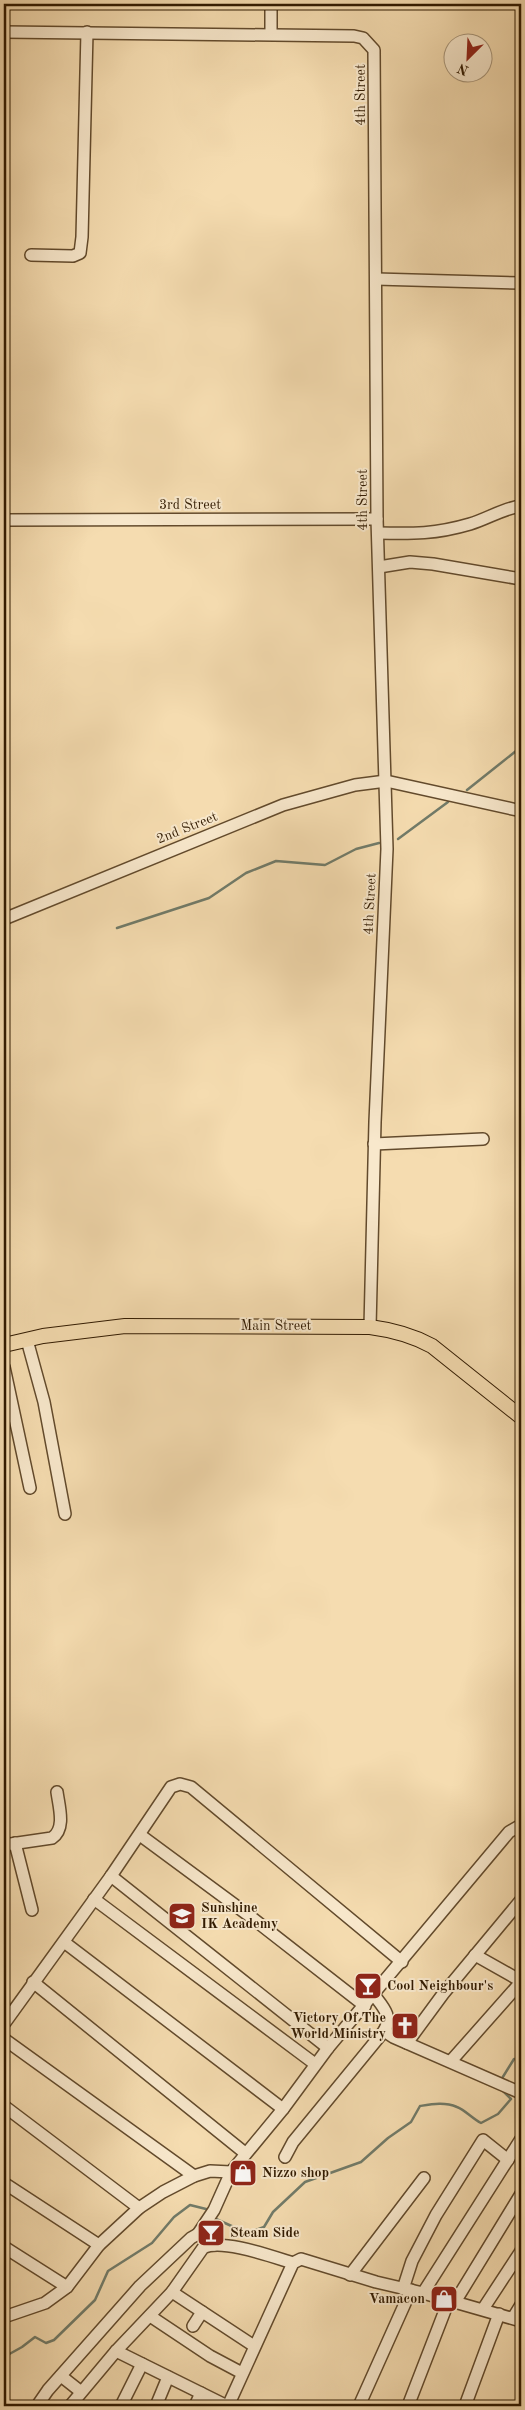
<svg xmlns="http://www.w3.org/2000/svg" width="525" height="2410" viewBox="0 0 525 2410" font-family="'Old Standard TT',serif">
<rect width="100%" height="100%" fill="#f5dcb0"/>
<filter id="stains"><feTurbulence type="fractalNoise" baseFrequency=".004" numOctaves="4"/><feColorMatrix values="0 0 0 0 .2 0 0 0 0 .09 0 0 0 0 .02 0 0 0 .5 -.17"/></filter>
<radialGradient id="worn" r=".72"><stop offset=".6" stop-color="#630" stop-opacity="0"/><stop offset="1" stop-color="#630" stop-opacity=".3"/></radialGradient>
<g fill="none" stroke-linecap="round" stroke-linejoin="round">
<g stroke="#717b69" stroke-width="2.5">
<path d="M 467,790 L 521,747"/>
<path d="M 398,839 L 448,802"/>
<path d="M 117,928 L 209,898 L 246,873 L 276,861 L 325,865 L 356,849 L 379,843"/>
<path d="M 501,2080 L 514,2059 L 521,2059"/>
<path d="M 214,2216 L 216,2219 L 247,2233 L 264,2227 L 273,2212 L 305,2182 L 361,2162 L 388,2138 L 411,2122 L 420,2106 C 433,2104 445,2102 457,2107 C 465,2110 473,2119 481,2123 L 498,2114 L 511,2099 L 501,2089"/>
<path d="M 4,2357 L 22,2347 L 35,2337 L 46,2343 L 54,2340 L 95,2300 L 108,2271 L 152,2243 L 174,2217 L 190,2205 L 210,2210"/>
</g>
<defs>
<g id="minor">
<path d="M 4,32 L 354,36 L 363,38 L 374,50 L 377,519 L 387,849 L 375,1122 L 370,1327"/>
<path d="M 271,33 L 271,4"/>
<path d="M 31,255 L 73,256 L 80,253 L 82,237 L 87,32"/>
<path d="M 376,279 L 521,283"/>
<path d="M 4,520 L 377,519"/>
<path d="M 378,533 C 413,534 436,534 470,524 C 487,519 504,508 521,506"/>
<path d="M 379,567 L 410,562 L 433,564 L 521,579"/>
<path d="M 4,919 L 283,805 L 355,785 L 386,781 L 517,810"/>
<path d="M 374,1144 L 483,1139"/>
<path d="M 27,1340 L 44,1402 L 65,1514"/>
<path d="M 4,1367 L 30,1488"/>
<path d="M 140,1835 L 247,1914 L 365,2006"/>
<path d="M 15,1843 L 32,1910"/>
<path d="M 4,1845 L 52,1838 C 66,1829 59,1807 57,1792"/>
<path d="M 111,1876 L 328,2048"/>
<path d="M 94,1899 L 315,2064"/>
<path d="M 64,1942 L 283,2109"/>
<path d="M 475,1955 L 521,1981"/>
<path d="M 33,1982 L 245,2153"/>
<path d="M 374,1995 C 383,2007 393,2016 384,2031 L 393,2037 L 521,2093"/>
<path d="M 4,2024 L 111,1876 L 171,1787 L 180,1784 L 191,1787 L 402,1962"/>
<path d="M 4,2039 L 194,2176"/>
<path d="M 407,2043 L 443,1994 L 521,1900"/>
<path d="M 451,2061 L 521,1982"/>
<path d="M 4,2106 L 139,2208"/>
<path d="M 285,2157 L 293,2142 L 384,2031"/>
<path d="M 4,2183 L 99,2245"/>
<path d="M 198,2234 L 214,2210 L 231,2172"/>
<path d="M 4,2247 L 67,2287"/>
<path d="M 350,2275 L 424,2178"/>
<path d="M 403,2289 L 412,2261 L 436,2215 L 483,2140 L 508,2160"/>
<path d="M 172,2292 L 254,2346"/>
<path d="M 423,2293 L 521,2139"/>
<path d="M 455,2302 L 521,2194"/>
<path d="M 483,2309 L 521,2251"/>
<path d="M 150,2316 L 210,2356 L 242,2373"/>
<path d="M 4,2317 L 45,2303 L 67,2287 L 99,2245 L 139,2208 L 163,2192 L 194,2176 L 210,2171 L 231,2172 L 283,2109 L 328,2048 L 509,1832 L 521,1825"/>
<path d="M 513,2318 L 521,2305"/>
<path d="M 193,2326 L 202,2312"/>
<path d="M 116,2351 L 227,2406"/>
<path d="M 61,2376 L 80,2391"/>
<path d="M 37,2406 L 48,2390 L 140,2286 L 191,2238 L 198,2234 L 214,2245"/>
<path d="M 70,2406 L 116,2351 L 172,2292 L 203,2248 C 221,2238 273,2257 293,2263"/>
<path d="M 121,2406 L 142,2364"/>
<path d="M 156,2406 L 168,2377"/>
<path d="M 195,2406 L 201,2393"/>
<path d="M 228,2406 L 293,2263 L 301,2259 L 376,2282 L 423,2293 L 521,2321"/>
<path d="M 359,2406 L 411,2290"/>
<path d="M 408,2406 L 449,2300"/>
<path d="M 465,2406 L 499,2314"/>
</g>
<path id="major" d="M 4,1345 L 43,1336 L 125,1326 L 370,1327 C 393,1330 412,1335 432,1346 L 521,1417"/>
</defs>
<use href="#minor" stroke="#624a2c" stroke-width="14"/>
<use href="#major" stroke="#311a00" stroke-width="16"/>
<use href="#minor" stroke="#f8e8cc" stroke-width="11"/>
<use href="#major" stroke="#f5dcb0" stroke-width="14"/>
</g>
<defs>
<symbol id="school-square" viewBox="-11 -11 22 22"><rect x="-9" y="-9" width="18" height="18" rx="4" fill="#8f2418" stroke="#f8e8cc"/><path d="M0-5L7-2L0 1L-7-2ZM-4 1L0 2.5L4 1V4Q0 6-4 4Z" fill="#fff"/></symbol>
<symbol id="bar-square" viewBox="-11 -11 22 22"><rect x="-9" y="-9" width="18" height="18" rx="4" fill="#8f2418" stroke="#f8e8cc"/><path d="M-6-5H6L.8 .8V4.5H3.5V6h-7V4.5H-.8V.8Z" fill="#fff"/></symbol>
<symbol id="church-square" viewBox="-11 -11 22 22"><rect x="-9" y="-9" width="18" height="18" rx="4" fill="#8f2418" stroke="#f8e8cc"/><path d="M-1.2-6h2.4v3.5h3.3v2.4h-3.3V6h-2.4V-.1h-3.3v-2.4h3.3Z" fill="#fff"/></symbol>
<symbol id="shop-square" viewBox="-11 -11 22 22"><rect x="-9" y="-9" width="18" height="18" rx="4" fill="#8f2418" stroke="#f8e8cc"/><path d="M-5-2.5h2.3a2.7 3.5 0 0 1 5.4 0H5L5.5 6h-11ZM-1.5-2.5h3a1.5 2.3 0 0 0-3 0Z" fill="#fff"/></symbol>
</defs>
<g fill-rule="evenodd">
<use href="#school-square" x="166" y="1900" width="32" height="32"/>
<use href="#bar-square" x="352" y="1970" width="32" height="32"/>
<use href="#church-square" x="389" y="2010" width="32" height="32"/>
<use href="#shop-square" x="227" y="2157" width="32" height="32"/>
<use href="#bar-square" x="195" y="2217" width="32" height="32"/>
<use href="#shop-square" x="428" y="2283" width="32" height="32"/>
</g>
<g text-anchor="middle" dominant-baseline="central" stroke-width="4" stroke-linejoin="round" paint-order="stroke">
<g font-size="14" fill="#311a00" stroke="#f8e8cc">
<text transform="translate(361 95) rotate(-90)">4th Street</text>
<text transform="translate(363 500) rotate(-90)">4th Street</text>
<text x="190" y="505">3rd Street</text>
<text transform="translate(187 828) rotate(-22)">2nd Street</text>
<text transform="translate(370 904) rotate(-87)">4th Street</text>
<text x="276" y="1326">Main Street</text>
</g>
<g font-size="14" font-weight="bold" fill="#311a00" stroke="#f8e8cc" text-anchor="start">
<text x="201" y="1908">Sunshine<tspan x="201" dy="16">IK Academy</tspan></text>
<text x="387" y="1986">Cool Neighbour's</text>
<text x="386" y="2018" text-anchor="end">Victory Of The<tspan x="386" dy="16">World Ministry</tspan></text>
<text x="262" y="2173">Nizzo shop</text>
<text x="230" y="2233">Steam Side</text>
<text x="425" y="2299" text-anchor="end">Vamacon</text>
</g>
</g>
<rect width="525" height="2410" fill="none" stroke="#f5dcb0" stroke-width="20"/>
<rect x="5" y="5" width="515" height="2400" fill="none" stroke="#311a00" stroke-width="2.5"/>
<rect x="10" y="10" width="505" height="2390" fill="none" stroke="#311a00"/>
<g transform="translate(468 58) rotate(204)"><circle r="24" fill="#f8e8cc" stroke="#a8967a"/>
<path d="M0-4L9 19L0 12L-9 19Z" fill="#8f2418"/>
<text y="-8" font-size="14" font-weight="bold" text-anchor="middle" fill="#311a00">N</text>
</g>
<rect width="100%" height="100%" filter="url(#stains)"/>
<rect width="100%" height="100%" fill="url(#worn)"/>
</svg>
